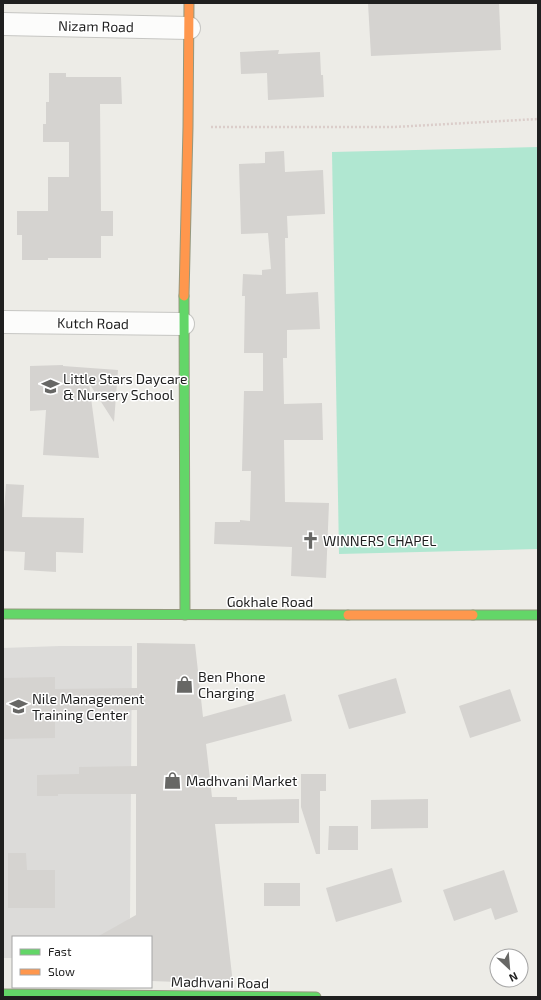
<svg xmlns="http://www.w3.org/2000/svg" width="541" height="1000" viewBox="0 0 541 1000" font-family="'Exo 2',sans-serif">
<rect width="100%" height="100%" fill="#edece7"/>
<path fill="#dcdbd9" d="M 60,646 L 132,646 L 130,918 L 114,937 L 13,937 L 13,958 L 3,958 L 3,648 Z"/>
<path fill="#b0e7d1" d="M 538,147 L 538,549 L 339,554 L 332,152 Z"/>
<g fill="#d5d3d0">
<path d="M 368,3 L 499,3 L 501,50 L 371,56 Z"/>
<path d="M 279,50 L 278,54 L 320,52 L 321,75 L 323,75 L 324,97 L 268,100 L 267,73 L 241,74 L 240,52 Z"/>
<path d="M 49,73 L 66,73 L 66,77 L 121,77 L 122,104 L 100,104 L 101,211 L 113,211 L 113,236 L 101,236 L 101,258 L 48,258 L 48,260 L 22,260 L 22,235 L 17,235 L 17,211 L 48,211 L 48,177 L 69,177 L 69,142 L 43,142 L 43,124 L 46,124 L 46,102 L 49,102 Z"/>
<path d="M 284,151 L 285,172 L 323,170 L 325,214 L 287,216 L 288,238 L 285,238 L 286,294 L 318,292 L 320,329 L 287,330 L 287,358 L 283,358 L 284,404 L 322,403 L 323,440 L 284,440 L 285,502 L 329,503 L 326,578 L 291,576 L 292,547 L 214,544 L 215,522 L 240,522 L 240,520 L 250,521 L 251,471 L 242,471 L 244,391 L 263,391 L 263,353 L 244,353 L 245,296 L 242,296 L 243,274 L 262,275 L 262,270 L 271,269 L 268,233 L 241,234 L 239,164 L 265,163 L 265,152 Z"/>
<path d="M 63,365 L 63,366 L 118,370 L 114,422 L 89,383 L 99,458 L 43,455 L 46,410 L 30,411 L 30,366 Z"/>
<path d="M 6,484 L 24,485 L 22,517 L 84,518 L 83,553 L 56,552 L 56,572 L 24,570 L 25,552 L 3,551 L 3,524 Z"/>
<path d="M 137,643 L 195,644 L 203,717 L 285,694 L 292,721 L 206,744 L 212,797 L 237,797 L 237,800 L 299,799 L 299,823 L 215,824 L 233,984 L 151,981 L 151,937 L 97,937 L 136,915 L 136,794 L 58,794 L 58,796 L 37,796 L 37,775 L 79,774 L 79,767 L 137,766 L 137,710 L 55,711 L 55,738 L 3,739 L 3,678 L 55,677 L 55,689 L 137,688 Z"/>
<path d="M 396,678 L 406,713 L 349,729 L 338,695 Z"/>
<path d="M 510,689 L 521,721 L 470,738 L 459,706 Z"/>
<path d="M 301,774 L 326,774 L 326,791 L 320,791 L 320,854 L 316,854 L 301,807 Z"/>
<path d="M 428,799 L 428,828 L 371,829 L 371,800 Z"/>
<path d="M 329,826 L 358,826 L 358,850 L 328,850 Z"/>
<path d="M 8,853 L 26,853 L 27,870 L 55,870 L 55,908 L 8,908 Z"/>
<path d="M 392,868 L 402,902 L 336,922 L 326,888 Z"/>
<path d="M 504,870 L 518,912 L 495,920 L 491,908 L 454,921 L 443,890 Z"/>
<rect x="264" y="883" width="36" height="23"/>
</g>
<g fill="none" stroke-linecap="round" stroke-linejoin="round">
<defs>
<g id="street">
<path d="M 3,24 L 189,28"/>
<path d="M 3,322 L 183,324"/>
</g>
<g id="fast">
<path d="M 184,296 L 185,615"/>
<path d="M 3,614 L 348,615"/>
<path d="M 473,615 L 538,615"/>
<path d="M 3,994 L 316,997"/>
</g>
<g id="slow">
<path d="M 184,296 L 188,127 L 189,3"/>
<path d="M 348,615 L 473,615"/>
</g>
</defs>
<use href="#street" stroke="#c6c6c3" stroke-width="24"/>
<use href="#fast" stroke="#95987e" stroke-width="11"/>
<use href="#slow" stroke="#95987e" stroke-width="11"/>
<path stroke="#dbcdca" stroke-width="2.5" stroke-dasharray="2 2" stroke-linecap="butt" d="M 211,127 L 394,127 L 538,119"/>
<use href="#street" stroke="#fcfcfb" stroke-width="22"/>
<use href="#fast" stroke="#63d668" stroke-width="9"/>
<use href="#slow" stroke="#ff974d" stroke-width="9"/>
</g>
<defs>
<symbol id="school-bare" viewBox="-9 -9 18 18"><path d="M0-5L7-2L0 1L-7-2ZM-4 1L0 2.5L4 1V4Q0 6-4 4Z" fill="#676765" stroke="#fff" stroke-width="2.5" paint-order="stroke"/></symbol>
<symbol id="church-bare" viewBox="-9 -9 18 18"><path d="M-1.2-6h2.4v3.5h3.3v2.4h-3.3V6h-2.4V-.1h-3.3v-2.4h3.3Z" fill="#676765" stroke="#fff" stroke-width="2.5" paint-order="stroke"/></symbol>
<symbol id="shop-bare" viewBox="-9 -9 18 18"><path d="M-5-2.5h2.3a2.7 3.5 0 0 1 5.4 0H5L5.5 6h-11ZM-1.5-2.5h3a1.5 2.3 0 0 0-3 0Z" fill="#676765" stroke="#fff" stroke-width="2.5" paint-order="stroke"/></symbol>
<symbol id="university-bare" viewBox="-9 -9 18 18"><path d="M0-5L7-2L0 1L-7-2ZM-4 1L0 2.5L4 1V4Q0 6-4 4Z" fill="#676765" stroke="#fff" stroke-width="2.5" paint-order="stroke"/></symbol>
</defs>
<g fill-rule="evenodd">
<use href="#school-bare" x="38" y="374" width="25" height="25"/>
<use href="#church-bare" x="298" y="528" width="25" height="25"/>
<use href="#shop-bare" x="172" y="672" width="25" height="25"/>
<use href="#university-bare" x="6" y="694" width="25" height="25"/>
<use href="#shop-bare" x="160" y="768" width="25" height="25"/>
</g>
<g text-anchor="middle" dominant-baseline="central" stroke-width="3" stroke-linejoin="round" paint-order="stroke">
<g font-size="14" fill="#1f1f1f" stroke="#fff">
<text transform="translate(96 26) rotate(1)">Nizam Road</text>
<text transform="translate(93 323) rotate(1)">Kutch Road</text>
<text x="270" y="601">Gokhale Road</text>
<text transform="translate(220 982) rotate(1)">Madhvani Road</text>
</g>
<g font-size="14" fill="#1f1f1f" stroke="#fff" text-anchor="start">
<text x="63" y="378">Little Stars Daycare<tspan x="63" dy="16">&amp; Nursery School</tspan></text>
<text x="323" y="540">WINNERS CHAPEL</text>
<text x="198" y="676">Ben Phone<tspan x="198" dy="16">Charging</tspan></text>
<text x="32" y="698">Nile Management<tspan x="32" dy="16">Training Center</tspan></text>
<text x="186" y="780">Madhvani Market</text>
</g>
</g>
<rect width="541" height="1000" fill="none" stroke="#1f1f1f" stroke-width="8"/>
<rect x="12" y="936" width="140" height="52" fill="#ffffff" stroke="#a5a5a5"/>
<rect x="20" y="949" width="20" height="6" fill="#63d668" stroke="#a5a5a5"/>
<text x="48" y="956" font-size="12" fill="#1f1f1f">Fast</text>
<rect x="20" y="969" width="20" height="6" fill="#ff974d" stroke="#a5a5a5"/>
<text x="48" y="976" font-size="12" fill="#1f1f1f">Slow</text>
<g transform="translate(509 968) rotate(154)"><circle r="19" fill="#ffffff" stroke="#a5a5a5"/>
<path d="M0-3L7 15L0 10L-7 15Z" fill="#676765"/>
<text y="-6" font-size="11" font-weight="bold" text-anchor="middle" fill="#1f1f1f">N</text>
</g>
</svg>
